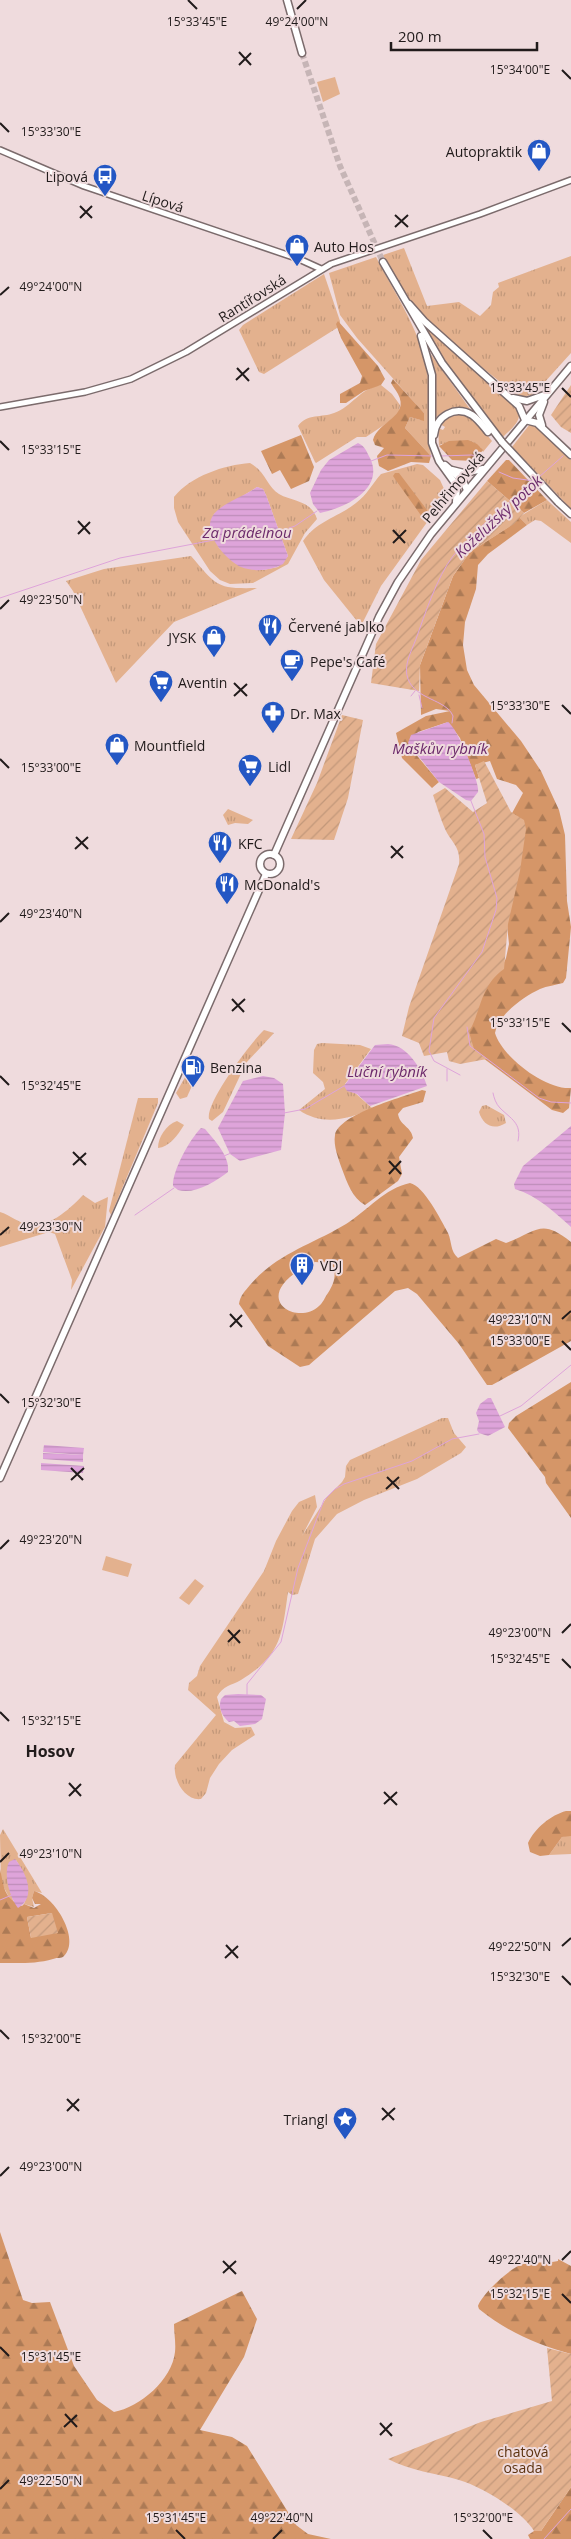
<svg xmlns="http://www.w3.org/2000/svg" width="571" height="2539" viewBox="0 0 571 2539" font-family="'Open Sans',sans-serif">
<defs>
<pattern id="grass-tufts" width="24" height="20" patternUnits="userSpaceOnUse" patternTransform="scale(1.25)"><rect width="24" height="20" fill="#e3b18e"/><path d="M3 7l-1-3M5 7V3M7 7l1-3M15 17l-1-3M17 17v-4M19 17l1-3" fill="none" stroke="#c2987a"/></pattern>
<pattern id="forest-firs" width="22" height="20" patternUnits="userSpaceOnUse" patternTransform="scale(1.25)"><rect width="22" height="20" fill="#d59668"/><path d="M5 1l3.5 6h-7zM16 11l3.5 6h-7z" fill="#ac7a55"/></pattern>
<pattern id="garden-furrows" width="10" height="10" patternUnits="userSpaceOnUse" patternTransform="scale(1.25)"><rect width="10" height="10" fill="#e3b18e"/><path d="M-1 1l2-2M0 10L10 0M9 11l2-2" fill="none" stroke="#c2987a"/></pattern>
<pattern id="water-rules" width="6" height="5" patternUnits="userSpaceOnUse" patternTransform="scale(1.25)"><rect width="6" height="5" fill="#dea4da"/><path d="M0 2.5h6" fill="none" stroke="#be8dba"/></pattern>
</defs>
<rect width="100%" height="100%" fill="#efdbdd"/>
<g fill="url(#grass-tufts)" fill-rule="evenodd">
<path d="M 404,248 L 427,306 L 459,302 L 480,316 L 491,305 L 493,292 L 499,287 L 498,283 L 571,256 L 571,353 L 534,394 L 523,397 L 512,392 C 481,365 446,341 418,311 C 403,294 393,275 383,255 Z"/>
<path d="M 376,257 C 393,290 419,329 426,365 C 432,395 426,426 431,456 L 405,428 L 410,417 L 421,420 L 424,413 L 421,410 L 357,338 L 340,315 L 329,273 Z"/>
<path d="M 324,274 L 340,321 L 340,326 L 264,374 L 259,372 L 239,330 L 243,325 Z"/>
<path d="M 418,319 L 518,408 C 523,421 511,429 503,437 L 455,376 Z"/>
<path d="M 430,353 L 470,409 L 469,410 C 454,404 445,410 434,419 L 434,376 Z"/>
<path d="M 381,385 L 392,394 L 400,405 L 399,413 L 390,421 L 366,437 L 357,437 L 316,463 L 315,462 L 298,426 C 307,413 322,418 334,413 C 352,407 360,388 381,385 Z"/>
<path d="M 454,414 C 473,414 481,427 492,441 L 483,452 L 480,447 L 441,444 L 439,446 L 438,428 L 443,430 L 445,427 L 440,424 L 445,419 Z"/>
<path d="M 530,424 L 535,424 L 571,460 L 571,509 L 512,447 Z"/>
<path d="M 250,463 C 266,472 267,487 279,494 C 293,502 311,500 317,519 L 305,533 L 288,564 L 253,583 L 230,584 L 220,580 L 210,571 L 178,522 L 174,508 L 174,497 C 191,476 224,465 250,463 ZM 257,487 L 263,489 L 266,495 L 288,556 L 278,567 L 263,570 L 219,548 L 210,526 L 214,514 Z"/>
<path d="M 417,464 L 423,465 L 440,480 L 445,491 L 441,503 L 381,586 L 361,626 L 324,580 L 303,541 C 318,520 337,518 356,503 C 367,495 372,484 381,474 Z"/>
<path d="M 547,500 L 571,522 L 571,543 L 541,521 L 535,520 L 527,525 L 519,517 Z"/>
<path d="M 191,556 C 217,586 216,589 257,588 L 174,622 L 116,683 L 73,591 L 66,581 L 104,569 Z"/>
<path d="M 228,809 L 253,820 L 248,824 L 235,823 L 228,825 L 223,815 Z"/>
<path d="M 264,1030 L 274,1033 L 246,1063 L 223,1112 L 212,1121 L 209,1119 C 205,1103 251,1042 264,1030 Z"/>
<path d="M 322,1043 L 360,1045 L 371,1049 L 345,1084 L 372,1108 C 348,1120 322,1126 299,1110 L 325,1089 L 323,1082 L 313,1073 L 314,1050 L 317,1044 Z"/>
<path d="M 188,1072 L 193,1074 L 195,1079 L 187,1097 L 180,1099 L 176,1093 Z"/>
<path d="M 138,1098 L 158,1098 L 158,1103 L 111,1215 L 109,1211 Z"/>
<path d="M 486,1105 L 504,1115 L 506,1123 C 493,1131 483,1125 479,1112 L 482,1106 Z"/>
<path d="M 177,1121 L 184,1125 C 178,1135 169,1147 158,1148 C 158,1137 166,1125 177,1121 Z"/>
<path d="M 83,1195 L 95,1203 L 108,1197 L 105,1227 L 71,1290 L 72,1280 L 55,1234 L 49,1232 L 0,1247 L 0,1212 C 10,1215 19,1223 29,1225 C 48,1229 71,1208 83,1195 Z"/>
<path d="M 442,1418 L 448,1418 L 454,1433 L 466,1447 L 461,1453 L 417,1479 L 364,1500 L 337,1514 L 315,1539 L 298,1594 L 292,1595 L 288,1592 C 282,1634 282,1655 241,1680 C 231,1686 223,1685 217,1697 L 224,1722 L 235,1728 L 251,1727 L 255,1735 L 232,1750 L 219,1764 L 210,1778 L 206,1793 L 201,1799 C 185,1801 173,1780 175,1765 L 216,1715 L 188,1690 L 189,1683 L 197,1676 L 200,1666 L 264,1571 L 276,1541 L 292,1511 L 299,1502 L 315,1495 L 317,1507 L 302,1536 L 327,1497 L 342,1482 L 345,1477 L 346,1466 L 350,1460 Z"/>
<path d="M 3,1829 L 42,1893 L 34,1891 L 32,1898 L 34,1907 L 24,1904 C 31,1889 24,1873 16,1860 L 12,1895 L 13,1901 L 11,1901 L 1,1882 L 0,1835 Z"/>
<path d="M 568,1835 L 571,1836 L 571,1854 L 549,1855 L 562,1837 Z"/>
</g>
<g fill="url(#forest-firs)" fill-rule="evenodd">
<path d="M 338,321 L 378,366 L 385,379 L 381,385 L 364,391 L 346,403 L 340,403 L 340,394 L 360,383 L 362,376 L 341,338 L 336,324 Z"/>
<path d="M 393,379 L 424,413 L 424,421 L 410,417 L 405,428 L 431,456 L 429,463 L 411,462 L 388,471 L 379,466 L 377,456 L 384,448 L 375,445 L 373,440 C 378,421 410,417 398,394 C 396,390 393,387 391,383 Z"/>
<path d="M 301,435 L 314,467 L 309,481 L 291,489 L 280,470 L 272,474 L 261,451 Z"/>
<path d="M 468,440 L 477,444 L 483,450 L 474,461 L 452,460 L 439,446 L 449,441 Z"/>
<path d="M 506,460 L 509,460 L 547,500 L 524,513 L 487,481 Z"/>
<path d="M 395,473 L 399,473 L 427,510 L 427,514 L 422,517 L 420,514 L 395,479 L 393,476 Z"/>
<path d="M 519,517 L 527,525 L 488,554 L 478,565 L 476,589 L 465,622 L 463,645 L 467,670 L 474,685 L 521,741 L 541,771 L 559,810 L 565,835 L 567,901 L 571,927 L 566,978 L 563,983 C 556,985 547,986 540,989 C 523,997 498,1015 495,1033 C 502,1057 546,1090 571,1088 L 569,1108 L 563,1113 L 552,1110 L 475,1052 L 470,1043 L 467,1023 L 491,978 L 502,967 L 506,958 L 509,944 L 507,925 L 511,815 L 523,793 L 516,785 L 497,779 L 490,761 L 475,765 L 479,778 L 476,779 L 460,738 L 448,722 L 418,732 L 409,746 L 439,782 L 432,788 L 402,758 L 396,733 L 426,716 L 450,711 L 436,709 L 421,715 L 420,665 L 453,576 L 470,552 L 513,524 Z"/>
<path d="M 422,1090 L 426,1091 L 423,1102 L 403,1108 L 398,1114 C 400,1126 411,1126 413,1138 L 399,1157 L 402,1174 L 398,1181 L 365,1205 C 352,1198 347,1182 342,1169 C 339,1160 333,1146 335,1135 C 339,1114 403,1097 422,1090 Z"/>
<path d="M 410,1183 C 424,1186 441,1220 448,1233 C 452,1242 450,1251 458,1258 L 496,1239 L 506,1243 C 538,1231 541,1218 571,1242 L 571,1341 L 503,1379 L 492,1385 L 487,1385 L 459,1344 L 417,1294 L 408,1288 L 395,1291 L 309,1365 L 300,1367 L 268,1346 L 239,1304 C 240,1296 245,1291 250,1285 C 276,1254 313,1244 346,1224 C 367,1211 385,1188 410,1183 ZM 315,1262 L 330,1263 L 334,1268 C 336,1278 333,1285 328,1293 C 325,1297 323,1303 319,1306 C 296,1328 243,1295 315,1262 Z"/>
<path d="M 571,1382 L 571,1518 L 546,1483 L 545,1477 L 508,1428 L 509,1423 L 516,1416 Z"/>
<path d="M 566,1811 L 571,1811 L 571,1836 L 562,1837 L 549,1855 L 540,1856 L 530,1852 L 528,1843 C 535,1828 551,1815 566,1811 Z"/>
<path d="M 0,1869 C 4,1886 3,1898 22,1906 L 24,1904 L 34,1908 L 41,1904 L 35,1904 L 32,1898 L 34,1891 C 55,1896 81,1940 64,1956 C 61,1959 58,1957 53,1959 C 36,1964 19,1963 0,1963 ZM 52,1913 L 31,1938 L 27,1917 Z"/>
<path d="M 0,2232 L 23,2300 L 32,2303 L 50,2302 L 74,2366 L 97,2400 L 114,2412 C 140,2407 172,2380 175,2352 C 176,2343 174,2333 174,2324 L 242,2291 L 257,2319 L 244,2357 L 200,2430 L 232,2437 L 247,2446 L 296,2525 L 308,2534 L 331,2539 L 0,2539 Z"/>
<path d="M 558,2259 L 571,2266 L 571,2354 C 537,2345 506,2331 479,2309 L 478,2306 C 482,2294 511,2267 523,2264 C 535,2261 547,2264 558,2261 Z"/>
<path d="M 571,2487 L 571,2539 L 530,2539 L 528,2535 L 534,2531 L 541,2531 Z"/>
</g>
<g fill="#e3b18e">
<path d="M 335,77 L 340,94 L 323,102 L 317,82 Z"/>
<path d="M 106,1556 L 132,1564 L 128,1577 L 102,1570 Z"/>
<path d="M 195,1579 L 204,1586 L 189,1605 L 179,1598 Z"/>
</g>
<g fill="url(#garden-furrows)">
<path d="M 571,385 L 571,433 L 561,427 L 551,415 Z"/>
<path d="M 487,481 L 524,513 L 514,524 L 470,552 L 453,576 L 420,665 L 419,691 L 371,683 L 376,644 L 421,560 Z"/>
<path d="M 342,715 L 363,720 L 348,798 L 334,840 L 291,839 L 317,783 Z"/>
<path d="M 484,761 L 511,812 L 524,820 L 526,829 L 520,871 L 508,924 L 504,969 C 480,986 482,1009 469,1032 L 474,1049 L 487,1059 L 460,1064 L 449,1061 L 447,1052 L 424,1056 L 419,1043 L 402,1036 L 409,1007 L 459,864 C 461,847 451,842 445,829 C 440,818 437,806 433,795 L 445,788 L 473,812 L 487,803 L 475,765 Z"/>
<path d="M 52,1913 L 58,1933 L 31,1938 L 27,1917 Z"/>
<path d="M 547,2348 L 571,2354 L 571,2487 L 541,2531 L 534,2531 C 522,2511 481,2486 459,2480 C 436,2473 410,2471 388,2459 L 481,2422 L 552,2401 Z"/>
</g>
<g fill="url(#water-rules)">
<path d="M 358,443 C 366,447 366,451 370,458 C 385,489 345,508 320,513 L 313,504 L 310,493 L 321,470 L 329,460 Z"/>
<path d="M 257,487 L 263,489 L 266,495 L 288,556 L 283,564 C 271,571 254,572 241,567 C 226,560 200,531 214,514 C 224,502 245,496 257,487 Z"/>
<path d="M 448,722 C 457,727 480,783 478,792 L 471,801 L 466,800 L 439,782 L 408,743 L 411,735 Z"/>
<path d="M 388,1044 C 407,1045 422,1069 427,1086 L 370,1106 L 357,1094 L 347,1091 L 344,1086 L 375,1045 Z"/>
<path d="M 263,1076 L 274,1078 L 283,1084 L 285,1113 L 281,1150 L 240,1161 L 230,1154 L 218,1128 L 243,1081 Z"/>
<path d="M 571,1126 L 571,1227 C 554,1212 538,1196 515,1189 L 514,1184 L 523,1166 Z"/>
<path d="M 201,1128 L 205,1129 C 215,1141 230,1156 228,1172 C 215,1182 194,1195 178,1190 L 173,1186 C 172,1171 190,1139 201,1128 Z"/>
<path d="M 488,1398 L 491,1398 L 505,1427 L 488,1436 L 479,1433 L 477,1430 L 479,1421 L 476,1413 L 480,1404 Z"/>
<path d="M 44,1445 L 84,1448 L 83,1455 L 43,1452 Z"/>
<path d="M 43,1453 L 83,1455 L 83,1462 L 43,1459 Z"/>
<path d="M 41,1463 L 84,1466 L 83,1473 L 41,1470 Z"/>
<path d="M 238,1694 L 261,1695 L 266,1699 L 262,1719 L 255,1724 L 240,1726 L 234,1721 L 229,1722 C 222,1716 218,1708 221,1699 L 225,1695 Z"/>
<path d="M 15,1859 C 26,1872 37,1897 18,1908 C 10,1898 3,1875 9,1862 Z"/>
</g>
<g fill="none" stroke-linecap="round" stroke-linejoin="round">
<g stroke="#dea4da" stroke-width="1">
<path d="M 441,456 L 472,455 L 479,458"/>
<path d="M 371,461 L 387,455 L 434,456"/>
<path d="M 499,472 L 513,478 L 534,481"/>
<path d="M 539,477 L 563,456"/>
<path d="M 289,528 L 295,526 L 317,511"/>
<path d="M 0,598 L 120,558 L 214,540"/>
<path d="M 419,695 L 422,708"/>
<path d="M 411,696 L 415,691"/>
<path d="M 452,723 L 453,716 C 446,699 416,700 408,679 C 403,666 411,652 416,639 C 425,614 437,577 453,556 C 476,528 507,505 534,481"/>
<path d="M 467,1027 L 470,1046 L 539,1098 L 551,1102 L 571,1103"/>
<path d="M 447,1069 L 447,1081"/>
<path d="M 460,1075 L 434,1061 L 429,1051 L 434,1018 L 482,952 L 496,910 L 497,898 L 485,857 L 484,834 L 471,801"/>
<path d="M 493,1093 C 494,1098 496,1104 500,1108 C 511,1119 522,1123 518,1141"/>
<path d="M 284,1113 L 305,1109 L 344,1086"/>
<path d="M 224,1156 L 231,1153"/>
<path d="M 135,1215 L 174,1188"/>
<path d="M 500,1416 L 521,1406 L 571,1365"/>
<path d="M 247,1695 L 247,1684 L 281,1642 L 298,1568 L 324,1500 L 335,1489 L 344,1484 L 412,1461 L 452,1439 L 479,1434"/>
<path d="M 0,1900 L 12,1895"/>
<path d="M 544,2539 L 571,2509"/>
</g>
<path stroke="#c6b5b6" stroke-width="6" stroke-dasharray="6 3" stroke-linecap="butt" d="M 302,53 L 340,166 L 383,262"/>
<defs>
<g id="minor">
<path d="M 0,150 L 84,186 L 299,259 L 321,269"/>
<path d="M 0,407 L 85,392 L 131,379 L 186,352 L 331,264 L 480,214 L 571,180"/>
</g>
<g id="major">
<path d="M 287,0 L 302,53"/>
<path d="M 383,262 L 442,363 L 502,442"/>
<path d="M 409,304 L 424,321 L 519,406 L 525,420"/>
<path d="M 421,336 L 432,375 L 432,443 L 439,461 L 457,486 L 456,502"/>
<path d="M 513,398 L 527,401 L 547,394"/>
<path d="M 525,420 L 537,423 L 571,455"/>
<path d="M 542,425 L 539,415 L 544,402"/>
<path d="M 434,435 C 436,416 455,405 472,415 C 478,419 483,426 488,432"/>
<path d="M 445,465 L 463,481 L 467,490"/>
<path d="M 452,470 L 464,473 L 483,469"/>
<path d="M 558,502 L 571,514"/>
<circle cx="270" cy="864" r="10"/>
<path d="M 274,855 L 379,617 L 398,582 L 431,534 L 571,366"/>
<path d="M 0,1478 L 266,874"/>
</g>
</defs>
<use href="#minor" stroke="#7b6b6c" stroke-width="8"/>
<use href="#major" stroke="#7b6b6c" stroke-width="9"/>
<use href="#minor" stroke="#fff" stroke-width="5"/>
<use href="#major" stroke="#fff" stroke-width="6"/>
<defs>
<path id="major-bridge" d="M 502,442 L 558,502"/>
</defs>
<use href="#major-bridge" stroke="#7b6b6c" stroke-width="9" stroke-linecap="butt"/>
<use href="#major-bridge" stroke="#fff" stroke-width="6"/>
</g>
<path fill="none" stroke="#211b1b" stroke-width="2" d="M 188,0 L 197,9M 297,9 L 306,0M 239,52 L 251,65M 239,65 L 251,53M 562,70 L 571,79M 0,123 L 9,132M 80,206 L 92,218M 395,215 L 408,227M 80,218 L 92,206M 395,227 L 408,215M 0,295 L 9,287M 237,368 L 249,381M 236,380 L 249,368M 562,388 L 571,397M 0,441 L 9,450M 78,521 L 90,534M 393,530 L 405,543M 78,534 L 90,522M 393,543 L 406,530M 0,609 L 9,600M 234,683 L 247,696M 234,696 L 247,684M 562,705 L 571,714M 0,759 L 9,768M 76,837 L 88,849M 391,846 L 403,858M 75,849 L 88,837M 391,858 L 403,846M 0,922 L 9,913M 232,999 L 244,1012M 232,1011 L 245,999M 562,1023 L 571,1032M 0,1076 L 9,1085M 73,1152 L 86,1165M 389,1161 L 401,1174M 73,1165 L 86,1153M 389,1174 L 401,1161M 0,1235 L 9,1227M 230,1314 L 242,1327M 562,1319 L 571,1311M 230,1327 L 242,1315M 562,1341 L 571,1350M 0,1394 L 9,1403M 71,1468 L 83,1480M 387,1477 L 399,1489M 71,1480 L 84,1468M 386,1489 L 399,1477M 0,1549 L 9,1540M 228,1630 L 240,1643M 562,1633 L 571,1624M 228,1642 L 240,1630M 562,1659 L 571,1668M 0,1712 L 9,1721M 69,1783 L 81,1796M 384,1792 L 397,1805M 69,1796 L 81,1784M 384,1804 L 397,1792M 0,1862 L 9,1853M 226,1945 L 238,1958M 562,1946 L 571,1938M 225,1958 L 238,1946M 562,1976 L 571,1985M 0,2030 L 9,2039M 67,2099 L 79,2111M 382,2108 L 394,2120M 67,2111 L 79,2099M 382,2120 L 395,2108M 0,2176 L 9,2167M 562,2260 L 571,2251M 223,2261 L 236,2274M 223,2273 L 236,2261M 562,2294 L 571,2303M 0,2347 L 9,2356M 65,2414 L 77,2427M 380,2423 L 392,2436M 64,2427 L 77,2415M 380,2435 L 392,2423M 0,2489 L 9,2480M 176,2530 L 185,2539M 483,2530 L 492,2539M 273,2539 L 282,2530"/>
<defs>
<symbol id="shop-pin" viewBox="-11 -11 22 30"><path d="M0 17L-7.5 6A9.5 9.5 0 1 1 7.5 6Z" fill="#2357c4" stroke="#efdbdd"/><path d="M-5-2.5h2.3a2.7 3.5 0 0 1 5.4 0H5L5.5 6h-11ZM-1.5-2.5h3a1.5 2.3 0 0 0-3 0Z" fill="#fff"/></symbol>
<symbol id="bus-pin" viewBox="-11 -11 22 30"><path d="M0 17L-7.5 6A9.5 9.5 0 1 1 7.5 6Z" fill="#2357c4" stroke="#efdbdd"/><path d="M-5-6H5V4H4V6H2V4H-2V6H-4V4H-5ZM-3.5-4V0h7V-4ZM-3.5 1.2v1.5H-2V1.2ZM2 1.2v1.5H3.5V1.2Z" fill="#fff"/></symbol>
<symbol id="restaurant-pin" viewBox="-11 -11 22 30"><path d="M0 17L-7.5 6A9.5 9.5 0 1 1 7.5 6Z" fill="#2357c4" stroke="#efdbdd"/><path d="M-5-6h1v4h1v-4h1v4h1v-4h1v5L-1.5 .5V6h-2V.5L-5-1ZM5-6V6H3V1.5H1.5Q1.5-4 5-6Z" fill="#fff"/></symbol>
<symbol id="cafe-pin" viewBox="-11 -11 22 30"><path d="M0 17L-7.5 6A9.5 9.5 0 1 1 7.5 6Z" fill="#2357c4" stroke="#efdbdd"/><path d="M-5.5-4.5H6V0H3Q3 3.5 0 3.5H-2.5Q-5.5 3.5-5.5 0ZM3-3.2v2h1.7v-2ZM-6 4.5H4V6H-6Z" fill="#fff"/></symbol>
<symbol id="supermarket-pin" viewBox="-11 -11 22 30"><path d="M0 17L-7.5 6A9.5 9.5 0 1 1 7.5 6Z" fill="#2357c4" stroke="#efdbdd"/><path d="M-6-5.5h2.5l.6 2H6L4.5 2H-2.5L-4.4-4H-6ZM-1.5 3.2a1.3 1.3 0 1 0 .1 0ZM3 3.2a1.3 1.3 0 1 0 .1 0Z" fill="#fff"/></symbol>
<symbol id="pharmacy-pin" viewBox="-11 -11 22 30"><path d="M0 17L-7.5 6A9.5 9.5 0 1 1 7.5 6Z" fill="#2357c4" stroke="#efdbdd"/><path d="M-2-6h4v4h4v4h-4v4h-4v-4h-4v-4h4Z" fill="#fff"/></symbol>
<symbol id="fuel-pin" viewBox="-11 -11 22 30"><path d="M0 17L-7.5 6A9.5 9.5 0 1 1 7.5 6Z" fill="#2357c4" stroke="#efdbdd"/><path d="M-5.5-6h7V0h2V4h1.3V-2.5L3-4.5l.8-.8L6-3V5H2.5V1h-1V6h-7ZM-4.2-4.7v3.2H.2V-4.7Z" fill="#fff"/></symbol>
<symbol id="building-pin" viewBox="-11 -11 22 30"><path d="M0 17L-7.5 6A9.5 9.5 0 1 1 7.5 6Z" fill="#2357c4" stroke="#efdbdd"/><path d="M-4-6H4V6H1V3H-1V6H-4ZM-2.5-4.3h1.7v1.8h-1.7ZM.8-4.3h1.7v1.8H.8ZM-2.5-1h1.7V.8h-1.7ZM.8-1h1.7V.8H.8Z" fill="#fff"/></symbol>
<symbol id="sight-pin" viewBox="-11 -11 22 30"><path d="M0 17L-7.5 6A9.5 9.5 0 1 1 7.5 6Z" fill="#2357c4" stroke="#efdbdd"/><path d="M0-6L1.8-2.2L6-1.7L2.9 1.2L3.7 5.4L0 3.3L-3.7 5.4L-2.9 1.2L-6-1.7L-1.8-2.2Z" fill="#fff"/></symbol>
</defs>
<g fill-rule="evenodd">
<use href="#shop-pin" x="525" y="137" width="28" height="38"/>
<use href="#bus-pin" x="91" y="162" width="28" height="38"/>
<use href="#shop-pin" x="283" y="232" width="28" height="38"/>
<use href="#restaurant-pin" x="256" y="612" width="28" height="38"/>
<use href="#shop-pin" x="200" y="623" width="28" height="38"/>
<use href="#cafe-pin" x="278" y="647" width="28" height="38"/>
<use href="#supermarket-pin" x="147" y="668" width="28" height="38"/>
<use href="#pharmacy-pin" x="259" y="699" width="28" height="38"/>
<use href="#shop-pin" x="103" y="731" width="28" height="38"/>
<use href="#supermarket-pin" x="236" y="752" width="28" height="38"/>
<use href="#restaurant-pin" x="206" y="829" width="28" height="38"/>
<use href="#restaurant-pin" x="213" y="870" width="28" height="38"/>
<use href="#fuel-pin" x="179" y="1053" width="28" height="38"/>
<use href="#building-pin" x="288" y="1251" width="28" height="38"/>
<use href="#sight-pin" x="331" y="2105" width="28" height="38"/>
</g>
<g text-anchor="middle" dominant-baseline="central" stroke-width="4" stroke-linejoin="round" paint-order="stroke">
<g font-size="14" fill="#211b1b" stroke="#efdbdd" text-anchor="start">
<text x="522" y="151" text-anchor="end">Autopraktik</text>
<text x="88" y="176" text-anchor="end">Lipová</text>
<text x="314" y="246">Auto Hos</text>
<text x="288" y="626">Červené jablko</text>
<text x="196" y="637" text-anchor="end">JYSK</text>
<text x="310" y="661">Pepe's Café</text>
<text x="178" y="682">Aventin</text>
<text x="290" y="713">Dr. Max</text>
<text x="134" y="745">Mountfield</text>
<text x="268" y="766">Lidl</text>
<text x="238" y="843">KFC</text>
<text x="244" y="884">McDonald's</text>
<text x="210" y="1067">Benzina</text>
<text x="320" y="1265">VDJ</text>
<text x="328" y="2119" text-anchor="end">Triangl</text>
</g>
<g font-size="14" fill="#211b1b" stroke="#efdbdd">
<text transform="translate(163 201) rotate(18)">Lípová</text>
<text transform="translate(252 298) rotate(-32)">Rantířovská</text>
<text transform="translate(453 487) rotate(-50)">Pelhřimovská</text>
</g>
<g font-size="14" fill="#5d3310" stroke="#efdbdd">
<text x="523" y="2451">chatová<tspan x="523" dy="16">osada</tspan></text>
</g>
<g font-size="15" font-style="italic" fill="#6c2a6b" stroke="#efdbdd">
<text transform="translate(498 516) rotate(-43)">Koželužský potok</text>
<text x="247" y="532">Za prádelnou</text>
<text x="440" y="748">Maškův rybník</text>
<text x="387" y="1071">Luční rybník</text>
</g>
<g font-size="16" font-weight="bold" fill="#211b1b" stroke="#efdbdd">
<text x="50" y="1751">Hosov</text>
</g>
</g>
<g font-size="12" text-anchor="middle" fill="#211b1b" stroke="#efdbdd" stroke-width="4" stroke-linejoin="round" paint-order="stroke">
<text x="297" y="26">49°24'00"N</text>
<text x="197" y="26">15°33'45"E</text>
<text x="520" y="74">15°34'00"E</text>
<text x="51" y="136">15°33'30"E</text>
<text x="51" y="291">49°24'00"N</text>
<text x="520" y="392">15°33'45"E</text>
<text x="51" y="454">15°33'15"E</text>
<text x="51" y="604">49°23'50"N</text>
<text x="520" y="710">15°33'30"E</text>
<text x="51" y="772">15°33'00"E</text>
<text x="51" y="918">49°23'40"N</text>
<text x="520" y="1027">15°33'15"E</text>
<text x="51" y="1090">15°32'45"E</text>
<text x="51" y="1231">49°23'30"N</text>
<text x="520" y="1324">49°23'10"N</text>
<text x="520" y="1345">15°33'00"E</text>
<text x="51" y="1407">15°32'30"E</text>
<text x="51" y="1544">49°23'20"N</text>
<text x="520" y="1637">49°23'00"N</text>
<text x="520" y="1663">15°32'45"E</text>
<text x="51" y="1725">15°32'15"E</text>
<text x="51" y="1858">49°23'10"N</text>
<text x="520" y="1951">49°22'50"N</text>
<text x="520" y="1981">15°32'30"E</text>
<text x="51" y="2043">15°32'00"E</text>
<text x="51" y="2171">49°23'00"N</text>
<text x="520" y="2264">49°22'40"N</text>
<text x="520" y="2298">15°32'15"E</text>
<text x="51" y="2361">15°31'45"E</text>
<text x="51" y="2485">49°22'50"N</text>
<text x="176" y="2522">15°31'45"E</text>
<text x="483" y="2522">15°32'00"E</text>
<text x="282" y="2522">49°22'40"N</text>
</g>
<path d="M391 42v8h146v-8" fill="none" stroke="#211b1b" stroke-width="2.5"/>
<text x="398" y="42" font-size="15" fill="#211b1b" stroke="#efdbdd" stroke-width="4" paint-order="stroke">200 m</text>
</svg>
